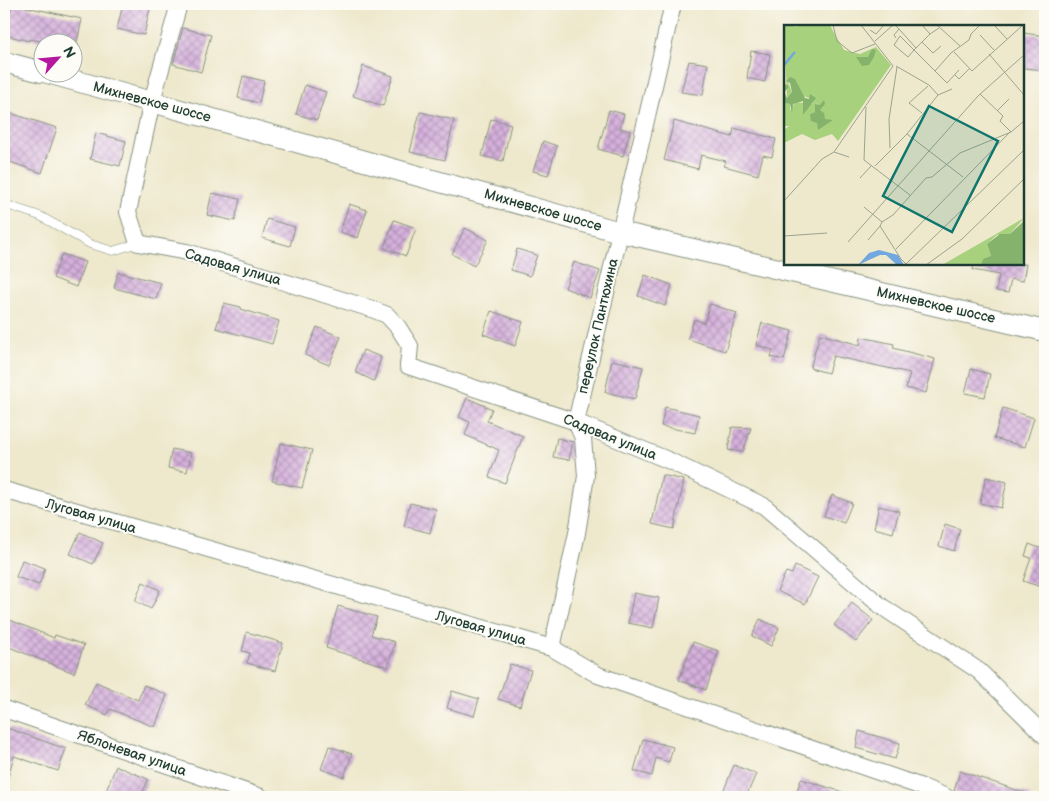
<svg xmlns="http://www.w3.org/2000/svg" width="1049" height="801" viewBox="0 0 1049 801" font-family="'Balsamiq Sans',sans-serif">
<defs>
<pattern id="building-cross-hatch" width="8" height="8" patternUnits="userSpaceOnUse" patternTransform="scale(1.25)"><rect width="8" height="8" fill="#d5b0dc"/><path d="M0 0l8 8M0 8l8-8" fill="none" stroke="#ac90b3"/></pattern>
</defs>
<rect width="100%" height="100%" fill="#fdfcf7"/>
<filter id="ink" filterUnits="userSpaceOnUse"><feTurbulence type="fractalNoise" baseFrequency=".02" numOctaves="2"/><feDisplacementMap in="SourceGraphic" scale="10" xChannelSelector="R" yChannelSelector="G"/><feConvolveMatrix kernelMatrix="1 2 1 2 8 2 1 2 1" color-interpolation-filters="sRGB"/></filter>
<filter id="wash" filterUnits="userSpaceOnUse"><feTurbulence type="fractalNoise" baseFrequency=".0096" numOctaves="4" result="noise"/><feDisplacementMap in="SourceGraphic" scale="20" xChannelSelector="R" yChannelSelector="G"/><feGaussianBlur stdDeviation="1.12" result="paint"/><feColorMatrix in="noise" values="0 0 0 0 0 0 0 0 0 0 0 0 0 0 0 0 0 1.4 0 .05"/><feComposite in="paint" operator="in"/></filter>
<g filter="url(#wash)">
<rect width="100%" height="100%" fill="#eee8cc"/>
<g id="blocks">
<g fill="url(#building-cross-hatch)">
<path d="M 12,4 L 82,19 L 77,42 L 46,42 L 29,39 L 29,41 L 5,35 Z"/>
<path d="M 123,4 L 133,4 L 150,8 L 144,35 L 117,29 Z"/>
<path d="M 183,28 L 211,35 L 201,72 L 173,64 Z"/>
<path d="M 1023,33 L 1045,36 L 1045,70 L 1023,68 Z"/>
<path d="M 751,51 L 770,54 L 765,82 L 747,78 Z"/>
<path d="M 689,61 L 708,64 L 703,95 L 681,92 Z"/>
<path d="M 363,66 L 393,76 L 383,106 L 353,96 Z"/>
<path d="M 243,76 L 264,81 L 259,103 L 238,98 Z"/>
<path d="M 305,85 L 326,92 L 317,120 L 296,114 Z"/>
<path d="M 609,110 L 624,114 L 620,128 L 630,131 L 623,156 L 598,149 Z"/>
<path d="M 4,111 L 57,128 L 42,173 L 4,160 Z"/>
<path d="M 420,112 L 454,120 L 445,160 L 410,152 Z"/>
<path d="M 491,119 L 511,124 L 503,161 L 482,156 Z"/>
<path d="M 674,121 L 732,137 L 734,128 L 776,139 L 772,157 L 763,155 L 758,175 L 724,166 L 726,161 L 701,155 L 698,169 L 664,160 Z"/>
<path d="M 96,133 L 126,141 L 120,166 L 90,159 Z"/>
<path d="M 543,141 L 557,146 L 548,175 L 533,171 Z"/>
<path d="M 212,193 L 240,199 L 235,221 L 207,215 Z"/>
<path d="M 349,204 L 367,210 L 358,238 L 340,232 Z"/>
<path d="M 267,219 L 295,227 L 290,246 L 262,238 Z"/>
<path d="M 394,220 L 416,228 L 406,256 L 384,248 Z"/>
<path d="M 465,228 L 488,240 L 474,266 L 452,254 Z"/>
<path d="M 517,249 L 537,255 L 530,276 L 511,270 Z"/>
<path d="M 62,254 L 85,262 L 76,287 L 53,278 Z"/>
<path d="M 574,262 L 600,271 L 590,298 L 565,288 Z"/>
<path d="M 974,264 L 1026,264 L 1023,281 L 1011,279 L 1008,293 L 996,291 L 999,275 L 973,270 Z"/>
<path d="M 118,272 L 161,283 L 156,299 L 114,288 Z"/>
<path d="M 645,275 L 672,285 L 665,306 L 638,296 Z"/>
<path d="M 224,303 L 241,307 L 241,309 L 279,321 L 272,344 L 216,328 Z"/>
<path d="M 710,304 L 737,313 L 725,351 L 688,339 L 694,319 L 704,323 Z"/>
<path d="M 491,311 L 523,322 L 515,346 L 483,334 Z"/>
<path d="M 762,323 L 792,331 L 784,360 L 771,357 L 773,350 L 756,345 Z"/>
<path d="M 317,327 L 341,337 L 329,365 L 305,355 Z"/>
<path d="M 820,334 L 860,345 L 861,337 L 894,344 L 893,348 L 935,359 L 926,393 L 906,388 L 910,373 L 833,356 L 828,373 L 810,368 Z"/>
<path d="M 363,350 L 381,357 L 374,381 L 355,372 Z"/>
<path d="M 612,360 L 643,367 L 635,399 L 605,392 Z"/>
<path d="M 971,369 L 990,374 L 985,397 L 965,393 Z"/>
<path d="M 467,398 L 492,409 L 487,421 L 523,436 L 505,483 L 489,477 L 499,450 L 465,435 L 470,422 L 459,417 Z"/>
<path d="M 665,407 L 699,415 L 695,433 L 661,426 Z"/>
<path d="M 1003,408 L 1034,418 L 1025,447 L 994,438 Z"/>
<path d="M 732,427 L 751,428 L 743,452 L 728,450 Z"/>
<path d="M 557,438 L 573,442 L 569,460 L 553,457 Z"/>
<path d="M 281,443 L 312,450 L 302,488 L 272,481 Z"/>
<path d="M 172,449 L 191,453 L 187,472 L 168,468 Z"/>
<path d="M 662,475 L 684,480 L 674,529 L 652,524 Z"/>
<path d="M 986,477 L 1007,482 L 1001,508 L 980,503 Z"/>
<path d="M 832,495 L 852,503 L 844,523 L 824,516 Z"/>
<path d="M 410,503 L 436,509 L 430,533 L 404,526 Z"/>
<path d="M 879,506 L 899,511 L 893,533 L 874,528 Z"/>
<path d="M 945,524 L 960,529 L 954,551 L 939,546 Z"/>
<path d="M 80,532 L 103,543 L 93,564 L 70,554 Z"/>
<path d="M 1029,544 L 1045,550 L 1045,573 L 1041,587 L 1023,581 L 1031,558 L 1025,556 Z"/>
<path d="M 22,560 L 45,568 L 39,585 L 16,577 Z"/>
<path d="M 795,566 L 818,577 L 805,604 L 777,591 L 786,572 L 792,574 Z"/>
<path d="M 143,582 L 160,590 L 151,609 L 135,601 Z"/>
<path d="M 634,593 L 659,598 L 653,628 L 628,623 Z"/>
<path d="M 852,603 L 873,620 L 856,642 L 834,625 Z"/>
<path d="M 338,606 L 377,617 L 371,635 L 395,642 L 388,667 L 326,648 Z"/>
<path d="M 760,619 L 779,628 L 771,646 L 752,636 Z"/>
<path d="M 10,620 L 54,638 L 55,635 L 84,645 L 74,673 L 4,645 L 4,636 Z"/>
<path d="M 247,632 L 283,643 L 275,671 L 247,663 L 250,653 L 242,651 Z"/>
<path d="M 693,642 L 719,651 L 706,690 L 679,680 Z"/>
<path d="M 510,664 L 531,670 L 520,706 L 498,699 Z"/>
<path d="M 96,682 L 138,700 L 144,685 L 167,695 L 155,727 L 110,709 L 107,715 L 85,705 Z"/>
<path d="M 452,691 L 479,699 L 474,716 L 447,708 Z"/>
<path d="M 4,727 L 66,749 L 58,771 L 14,756 L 7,780 L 4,780 Z"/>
<path d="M 859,731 L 900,743 L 895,759 L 856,748 Z"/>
<path d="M 643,739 L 673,747 L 669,762 L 656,758 L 652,776 L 634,771 Z"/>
<path d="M 329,746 L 352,754 L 344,777 L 321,769 Z"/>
<path d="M 734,765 L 756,774 L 746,797 L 721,797 Z"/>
<path d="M 116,766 L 148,779 L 141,797 L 121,797 L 106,791 Z"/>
<path d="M 960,771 L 1031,795 L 1030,797 L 969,797 L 955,792 L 954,791 Z"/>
<path d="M 801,779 L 849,794 L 849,797 L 795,797 Z"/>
</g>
</g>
</g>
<g filter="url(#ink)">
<use href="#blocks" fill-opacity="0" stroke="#869280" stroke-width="1"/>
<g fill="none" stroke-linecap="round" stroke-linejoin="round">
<defs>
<path id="service" d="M 4,204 L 40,216 L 90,244 L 113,251 L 138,243"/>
<g id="minor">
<path d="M 179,4 L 152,101 L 128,212 L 138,243 L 187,252 L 372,309 L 387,315 L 398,327 L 410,346 L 408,366 L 576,422 L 670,461 L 764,506 L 881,606 L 979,671 L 1045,736"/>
<path d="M 4,490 L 552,648 L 598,675 L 922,787 L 946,797"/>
<path d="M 552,648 L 577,533 L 586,476 L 583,438 L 576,422 L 673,4"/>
<path d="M 4,709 L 261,797"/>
</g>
<g id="tertiary">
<path d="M 4,62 L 42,72"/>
<path d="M 44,72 L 620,232 L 1045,331"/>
</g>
</defs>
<use href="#service" stroke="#869280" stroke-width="9"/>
<use href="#minor" stroke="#869280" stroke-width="18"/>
<use href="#tertiary" stroke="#869280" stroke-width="22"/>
<use href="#service" stroke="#fff" stroke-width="8"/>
<use href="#minor" stroke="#fff" stroke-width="16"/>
<use href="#tertiary" stroke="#fff" stroke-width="20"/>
</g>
</g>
<g text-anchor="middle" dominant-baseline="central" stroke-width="4" stroke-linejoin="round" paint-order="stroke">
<g font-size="14" fill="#1f3d34" stroke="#fdfcf7">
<text transform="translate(152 102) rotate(15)">Михневское шоссе</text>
<text transform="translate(543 210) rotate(16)">Михневское шоссе</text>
<text transform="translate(233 267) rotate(16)">Садовая улица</text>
<text transform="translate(936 305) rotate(13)">Михневское шоссе</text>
<text transform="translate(598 326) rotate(-77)">переулок Пантюхина</text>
<text transform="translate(610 437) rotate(22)">Садовая улица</text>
<text transform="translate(91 516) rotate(16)">Луговая улица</text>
<text transform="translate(481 628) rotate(16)">Луговая улица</text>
<text transform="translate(132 753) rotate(19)">Яблоневая улица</text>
</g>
</g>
<g transform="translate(784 25)">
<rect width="240" height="240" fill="#eee8cc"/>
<path d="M 0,0 L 49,6 L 60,25 L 76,29 L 92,22 L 107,40 L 54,116 L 48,109 L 31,115 L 18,109 L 0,118 L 0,105 L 5,101 L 0,101 L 0,78 L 6,79 L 6,86 L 11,77 L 28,79 L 30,75 L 17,70 L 12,56 L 4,57 L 8,67 L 3,73 ZM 33,78 L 41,94 L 45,96 L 44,97 L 34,99 L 26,89 L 31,87 ZM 240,193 L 226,209 L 213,210 L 203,219 L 207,231 L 197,240 L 158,240 Z" fill="#a7d17d" fill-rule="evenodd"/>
<path d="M 88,24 L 92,25 L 90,32 L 85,40 L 78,41 L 72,32 L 84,32 ZM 6,52 L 11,54 L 21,73 L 25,74 L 26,69 L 32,73 L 19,90 L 19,76 L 9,79 L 8,88 L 6,79 L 0,78 L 0,58 L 5,62 L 0,67 L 3,73 L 8,67 L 6,58 L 2,56 ZM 40,75 L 41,79 L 36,85 L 40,88 L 41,94 L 49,95 L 34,105 L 33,98 L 27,96 L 26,89 L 31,87 L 31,79 L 36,80 ZM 240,196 L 240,240 L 197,240 L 199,234 L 207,231 L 203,219 L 216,209 L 226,209 Z" fill="#85b36c"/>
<path d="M 12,0 L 46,0 L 49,6 L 33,20 Z" fill="#a7d17d"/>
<path d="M 95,225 L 114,230 L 120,240 L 113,240 L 102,230 L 96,230 L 74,240 L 85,228 Z" fill="#71a8df"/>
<path fill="none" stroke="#71a8df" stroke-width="2.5" d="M 0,40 L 11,27"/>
<path fill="none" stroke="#9ba48f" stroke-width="1" d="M 49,0 L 53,16 L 68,28 L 91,19M 77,0 L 109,41M 111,0 L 115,4 L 110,10 L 112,13M 138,0 L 146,9 L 155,3M 153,0 L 176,21M 210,0 L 223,14M 115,4 L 132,23M 86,5 L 92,9 L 100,0M 146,9 L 130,25 L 163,58 L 175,45M 196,10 L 210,25M 116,11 L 130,25 L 124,32 L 110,20 ZM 91,16 L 109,0M 138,17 L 149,28 L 157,21M 170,27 L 188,46 L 239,0M 205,29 L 240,70M 112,41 L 145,60 L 154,70M 151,46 L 167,28 L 185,15 L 187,9 L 196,0M 171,50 L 175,54 L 186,43M 196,69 L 219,91 L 216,96 L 227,107M 154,70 L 168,64M 82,82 L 80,135 L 126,170M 213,86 L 225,74M 138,88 L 125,78 L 144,61M 123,109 L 179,152M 106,123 L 105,94 L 113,42M 50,127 L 65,132M 91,141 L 123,109 L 154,70M 76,153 L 87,141M 0,176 L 38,134 L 50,127 L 109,41M 80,182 L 98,197 L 96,201 L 117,234 L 123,240M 98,197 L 109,190 L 142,153 L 148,152 L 176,128 L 227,107 L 240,96M 0,211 L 43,208M 84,215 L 96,201M 64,217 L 194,71 L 240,30M 112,224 L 226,107M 122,239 L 240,125M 142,240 L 178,214 L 240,154"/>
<path fill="#0f766e" fill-opacity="0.15" stroke="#0f766e" stroke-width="2.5" d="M 145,81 L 214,116 L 168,207 L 99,171 Z"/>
<rect width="240" height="240" fill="none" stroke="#1f3d34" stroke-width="2.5"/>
</g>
<rect width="1049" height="801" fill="none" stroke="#fdfcf7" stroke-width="20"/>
<g transform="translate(58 58) rotate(63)"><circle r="24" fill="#fdfcf7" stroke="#a4b0a9"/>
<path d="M0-4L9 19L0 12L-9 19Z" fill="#b5179e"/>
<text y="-8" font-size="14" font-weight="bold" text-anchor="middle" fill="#1f3d34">N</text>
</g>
</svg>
